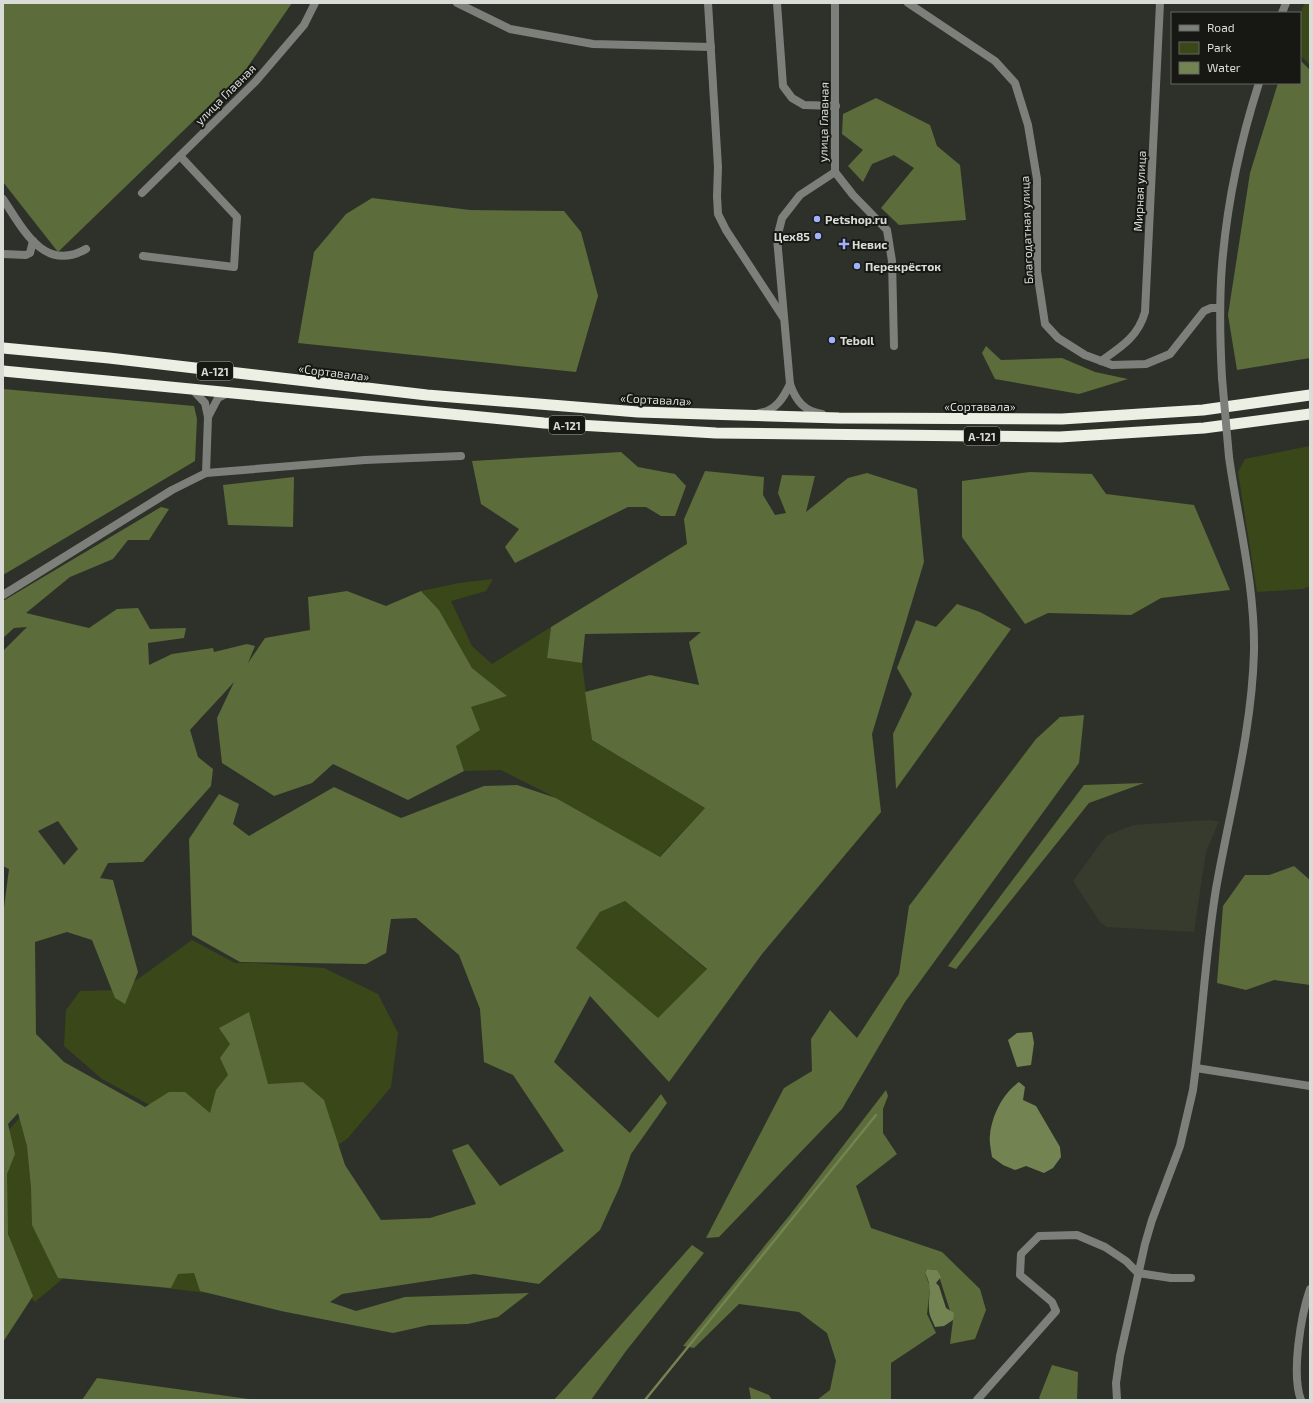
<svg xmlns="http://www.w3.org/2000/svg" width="1313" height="1403" viewBox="0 0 1313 1403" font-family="'Exo 2',sans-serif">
<rect width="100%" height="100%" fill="#2e3129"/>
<path fill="#363b2d" d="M 1209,820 L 1219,821 L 1206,852 L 1194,932 L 1107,927 L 1100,922 L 1073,881 L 1106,836 L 1133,825 Z"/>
<g fill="#3a4719">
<path d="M 1305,3 L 1310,3 L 1310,65 L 1300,55 L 1300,13 Z"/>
<path d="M 1310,446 L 1310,586 L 1303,589 L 1257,592 L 1238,472 L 1245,459 Z"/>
<path d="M 493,579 L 486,591 L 451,601 L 472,646 L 492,664 L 551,627 L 547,658 L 582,663 L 592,740 L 705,808 L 659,857 L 556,798 L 501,770 L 464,771 L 456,746 L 471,707 L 506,696 L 472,668 L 439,610 L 421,591 L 459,583 Z"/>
<path d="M 625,901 L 707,970 L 658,1019 L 576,948 L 600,912 Z"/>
<path d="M 192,940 L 235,963 L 256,963 L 324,968 L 378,994 L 398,1033 L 391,1087 L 348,1138 L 327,1153 L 215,1294 L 66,1276 L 35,1302 L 23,1289 L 3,1213 L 8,1131 L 23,1114 L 157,1109 L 102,1079 L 64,1046 L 66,1010 L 80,991 L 119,990 L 138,979 Z"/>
</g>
<g fill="#5c6c3b" fill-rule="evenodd">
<path d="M 3,3 L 292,3 L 244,72 L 58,252 L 3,182 Z"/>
<path d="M 1300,60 L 1310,70 L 1310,358 L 1237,370 L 1228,315 L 1250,173 L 1278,83 L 1300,83 Z"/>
<path d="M 876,98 L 930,125 L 937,146 L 960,165 L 966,220 L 899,225 L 881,208 L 914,168 L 894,155 L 872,164 L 863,182 L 848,166 L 863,150 L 842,134 L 843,114 Z"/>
<path d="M 372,198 L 470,210 L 564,211 L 581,232 L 598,296 L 576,372 L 298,343 L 314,252 L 346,214 Z"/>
<path d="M 986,346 L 1001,360 L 1062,358 L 1095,372 L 1128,379 L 1079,394 L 995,379 L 982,353 Z"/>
<path d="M 3,389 L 194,406 L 197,419 L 195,461 L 3,575 Z"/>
<path d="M 621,452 L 638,467 L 675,474 L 686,486 L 675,516 L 661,516 L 646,507 L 628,507 L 515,563 L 505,547 L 519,529 L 481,504 L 472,461 Z"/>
<path d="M 705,471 L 764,477 L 763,495 L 775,515 L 786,513 L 778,493 L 782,475 L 815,476 L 806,512 L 848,478 L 867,473 L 917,489 L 924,562 L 872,734 L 881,812 L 762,954 L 669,1082 L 590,996 L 554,1062 L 630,1133 L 661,1094 L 667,1103 L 631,1154 L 620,1186 L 600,1230 L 539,1284 L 474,1274 L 342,1294 L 330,1302 L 356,1311 L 405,1297 L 529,1293 L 498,1317 L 468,1324 L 429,1325 L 393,1333 L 281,1311 L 200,1291 L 194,1273 L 178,1274 L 171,1288 L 58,1278 L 32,1225 L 31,1187 L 27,1146 L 18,1113 L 8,1124 L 15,1154 L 7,1174 L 8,1234 L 33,1296 L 3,1342 L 3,915 L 9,869 L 3,866 L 3,651 L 27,627 L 14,628 L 3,638 L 3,601 L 161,507 L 169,509 L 149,540 L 128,540 L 113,559 L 70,577 L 26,613 L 89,628 L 117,609 L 138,608 L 150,629 L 186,628 L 184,638 L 148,643 L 149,665 L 172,654 L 213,648 L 214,652 L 247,644 L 255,646 L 248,663 L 265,638 L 310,630 L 308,597 L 347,591 L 386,606 L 421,591 L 439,610 L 472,668 L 507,696 L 471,707 L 480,730 L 456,746 L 464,771 L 408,800 L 333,764 L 312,783 L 274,796 L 222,763 L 217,718 L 234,682 C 219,699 205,713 190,730 L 198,757 L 213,769 L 211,786 L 143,862 L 108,863 L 100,878 L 113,880 L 138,972 L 125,1004 L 115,998 L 92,940 L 67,932 L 35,942 L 36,1034 L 64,1062 L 145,1107 L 169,1092 L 185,1092 L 210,1113 L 216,1090 L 228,1075 L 220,1058 L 230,1044 L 219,1028 L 249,1012 L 268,1084 L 303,1082 L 324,1100 L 345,1165 L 381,1220 L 430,1218 L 476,1204 L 452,1150 L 468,1144 L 500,1186 L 564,1151 L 513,1075 L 484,1062 L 480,1009 L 459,955 L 416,918 L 391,919 L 386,953 L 366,964 L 240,962 L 192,935 L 189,839 L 219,794 L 239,804 L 233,824 L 249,836 L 334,787 L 401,818 L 484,786 L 517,785 L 556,798 L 660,857 L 705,808 L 592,740 L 585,692 L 650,675 L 699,685 L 689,642 L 701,632 L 585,634 L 582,663 L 547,658 L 551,627 L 687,544 L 684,519 ZM 58,821 L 78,849 L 64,865 L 38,831 ZM 625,901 L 707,969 L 658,1018 L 576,948 L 600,912 Z"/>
<path d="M 1030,472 L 1092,474 L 1106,494 L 1194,505 L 1230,590 L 1161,598 L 1131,615 L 1048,613 L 1025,624 L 962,537 L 962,481 Z"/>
<path d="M 294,477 L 293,527 L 228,525 L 223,485 Z"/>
<path d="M 957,604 L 980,612 L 1011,629 L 896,789 L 893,734 L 912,694 L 897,668 L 916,620 L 936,627 Z"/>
<path d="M 1084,715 L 1079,763 L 905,1002 L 842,1109 L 719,1237 L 706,1238 L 784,1088 L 812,1071 L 811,1039 L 830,1010 L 857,1038 L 899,974 L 909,906 L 1036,739 L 1060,717 Z"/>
<path d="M 1144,783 L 1089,803 L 956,969 L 948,966 L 1084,785 Z"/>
<path d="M 1294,866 L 1310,880 L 1310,985 L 1274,980 L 1246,990 L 1217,983 L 1223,906 L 1245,875 L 1269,875 Z"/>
<path d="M 886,1090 L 888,1096 L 883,1109 L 883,1133 L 897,1154 L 856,1186 L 871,1228 L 942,1252 L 980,1289 L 986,1310 L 975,1339 L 950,1344 L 953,1320 L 937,1270 L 927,1269 L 925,1273 L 930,1287 L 927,1314 L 936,1333 L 891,1363 L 891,1400 L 817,1400 L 830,1390 L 836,1361 L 827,1333 L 799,1312 L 739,1304 L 694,1348 L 683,1346 L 789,1216 Z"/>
<path d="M 692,1245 L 704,1253 L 626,1351 L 591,1400 L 554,1400 Z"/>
<path d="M 1052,1365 L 1078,1372 L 1077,1400 L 1041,1400 L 1039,1398 Z"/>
<path d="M 97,1378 L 256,1400 L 82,1400 Z"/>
<path d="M 749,1387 L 769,1395 L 772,1400 L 751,1400 Z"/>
</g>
<g fill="#738351">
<path d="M 1032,1032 L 1034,1043 L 1031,1065 L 1017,1067 L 1008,1040 L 1017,1033 Z"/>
<path d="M 1019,1082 L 1025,1087 L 1023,1100 L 1036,1106 L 1060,1147 L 1061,1157 L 1053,1168 L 1044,1173 L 1026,1166 L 1015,1170 L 1003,1165 L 992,1157 C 991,1150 989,1142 990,1135 C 992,1116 1002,1094 1019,1082 Z"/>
<path d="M 927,1269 L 937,1270 L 941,1277 L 936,1283 L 939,1286 L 946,1308 L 954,1313 L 953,1320 L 944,1326 L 935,1327 C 933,1321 929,1316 929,1309 C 928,1294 933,1288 925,1273 Z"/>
</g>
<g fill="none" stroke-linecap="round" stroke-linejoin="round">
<path stroke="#738351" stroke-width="2.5" d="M 645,1400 L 876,1115"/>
<g stroke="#7d7f7b" stroke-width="8">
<path d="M 457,3 L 510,29 L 593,44 L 711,47"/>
<path d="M 708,3 L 718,167 L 717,196 L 718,214 L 726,230 L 783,317"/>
<path d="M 777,3 L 783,86 L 792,98 L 804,105 L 836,106"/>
<path d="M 908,3 L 995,61 L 1015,83 L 1028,125 L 1037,179 L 1037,271 L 1045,324 L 1058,338 L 1085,355 L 1112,365 L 1146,364 L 1170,354 L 1204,311 L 1211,308 L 1220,308"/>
<path d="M 1282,13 L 1286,3"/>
<path d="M 835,172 L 853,195 L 887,230 L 892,261 L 894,346"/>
<path d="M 142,193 L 256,81 L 304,25 L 315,3"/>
<path d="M 3,199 C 23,229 44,273 86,249"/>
<path d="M 3,254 L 26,255 L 30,253 L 33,241"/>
<path d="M 143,256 L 234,267 L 237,217 L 180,156"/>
<path d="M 1101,361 C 1121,347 1138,337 1145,312 L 1160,3"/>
<path d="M 1222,378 C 1220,341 1219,303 1222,265 C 1227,204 1240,142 1259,83"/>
<path d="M 193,390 L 205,403 L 208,417 L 206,473"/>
<path d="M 759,413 C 776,411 784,397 790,384"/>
<path d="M 822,414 C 804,411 796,401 790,384 L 777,238 L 782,218 L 800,195 L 835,172 L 835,3"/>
<path d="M 208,417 L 218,398 L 228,393"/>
<path d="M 3,595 L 172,490 L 206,473 L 365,460 L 461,456"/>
<path d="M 1196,1068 L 1310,1086"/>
<path d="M 977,1400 L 1056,1311 L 1052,1302 L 1020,1275 L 1021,1254 L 1039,1236 L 1077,1235 L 1105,1247 L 1126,1261 L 1138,1273 L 1171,1278 L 1191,1278"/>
<path d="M 1117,1400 L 1116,1383 L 1120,1356 L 1145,1244 L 1152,1220 L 1180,1146 L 1193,1090 C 1202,1023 1205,956 1216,889 C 1230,809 1252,732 1254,651 C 1255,586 1238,521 1229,457"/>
<path d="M 1301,1400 C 1291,1374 1301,1315 1310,1289"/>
</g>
<g stroke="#ebefe4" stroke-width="11">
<path d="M 3,348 L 109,358 L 427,395 L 638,412 L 839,418 L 1062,419 L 1203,410 L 1310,395"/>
<path d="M 3,371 L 544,423 L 716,433 L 1060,437 L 1204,428 L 1310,414"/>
</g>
<path stroke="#7d7f7b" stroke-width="8" d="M 1222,378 L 1229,457"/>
</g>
<g fill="#a1b2fd" stroke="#171814" stroke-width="1.5">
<circle cx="817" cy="219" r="4"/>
<circle cx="818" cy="236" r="4"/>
<path d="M842 238h4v4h4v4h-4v4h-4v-4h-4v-4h4z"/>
<circle cx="857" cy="266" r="4"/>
<circle cx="832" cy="340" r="4"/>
</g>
<g text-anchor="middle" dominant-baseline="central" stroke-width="4" stroke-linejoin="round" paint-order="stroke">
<g fill="#171814" stroke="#9fa09c" stroke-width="1">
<rect x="197" y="362" width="36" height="18" rx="3"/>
<rect x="549" y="416" width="36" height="18" rx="3"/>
<rect x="964" y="427" width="36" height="18" rx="3"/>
</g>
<g font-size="11" font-weight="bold" fill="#d9dbd6">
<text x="215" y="371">А-121</text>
<text x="567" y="425">А-121</text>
<text x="982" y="436">А-121</text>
</g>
<g font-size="12" fill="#d9dbd6" stroke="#171814">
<text transform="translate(225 94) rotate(-45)">улица Главная</text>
<text transform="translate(823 122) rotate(-89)">улица Главная</text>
<text transform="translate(1139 191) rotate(-87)">Мирная улица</text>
<text transform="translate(1026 230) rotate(-92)">Благодатная улица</text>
<text transform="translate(334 372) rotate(7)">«Сортавала»</text>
<text transform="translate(656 399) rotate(3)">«Сортавала»</text>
<text x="980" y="406">«Сортавала»</text>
</g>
<g font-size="12" font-weight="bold" fill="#d9dbd6" stroke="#171814" text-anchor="start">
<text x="825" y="219">Petshop.ru</text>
<text x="810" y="236" text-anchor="end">Цех85</text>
<text x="852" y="244">Невис</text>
<text x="865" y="266">Перекрёсток</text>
<text x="840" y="340">Teboil</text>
</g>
</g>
<rect width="1313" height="1403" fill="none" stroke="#d9dbd6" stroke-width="8"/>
<rect x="1171" y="12" width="130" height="72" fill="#171814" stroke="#656662"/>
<rect x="1179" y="25" width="20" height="6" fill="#7d7f7b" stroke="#656662"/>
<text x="1207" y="32" font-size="12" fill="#d9dbd6">Road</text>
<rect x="1179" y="42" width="20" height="12" fill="#3a4719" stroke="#656662"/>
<text x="1207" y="52" font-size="12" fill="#d9dbd6">Park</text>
<rect x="1179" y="62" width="20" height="12" fill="#738351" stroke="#656662"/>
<text x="1207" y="72" font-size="12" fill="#d9dbd6">Water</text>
</svg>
